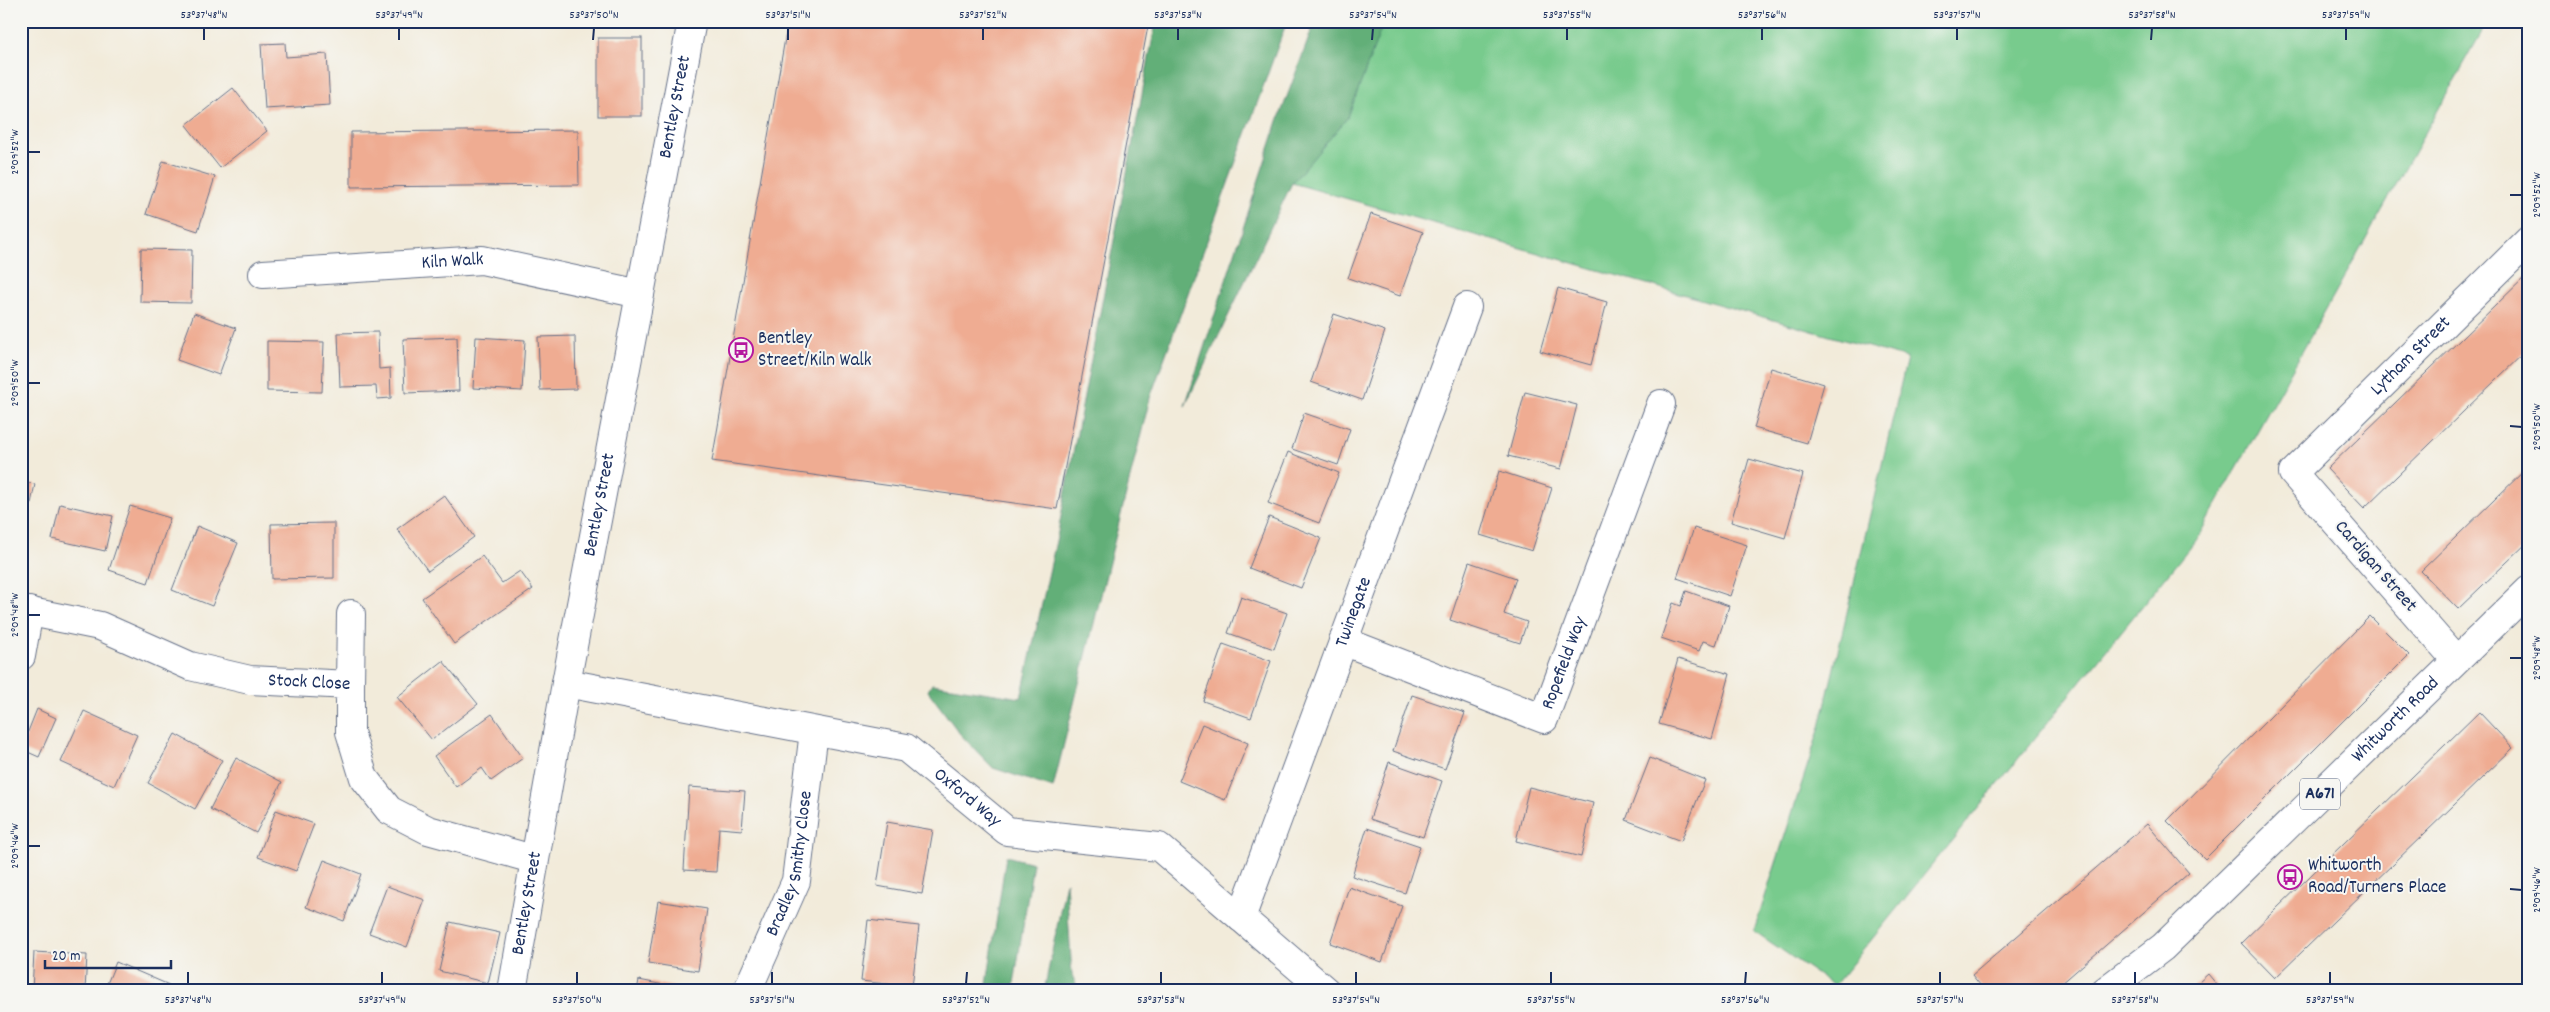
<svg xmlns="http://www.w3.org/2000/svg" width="2550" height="1012" viewBox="0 0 2550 1012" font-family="Dekko,sans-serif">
<rect width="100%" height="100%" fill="#f6f6f2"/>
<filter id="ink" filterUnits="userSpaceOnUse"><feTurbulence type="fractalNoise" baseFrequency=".02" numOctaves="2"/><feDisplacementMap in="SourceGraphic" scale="10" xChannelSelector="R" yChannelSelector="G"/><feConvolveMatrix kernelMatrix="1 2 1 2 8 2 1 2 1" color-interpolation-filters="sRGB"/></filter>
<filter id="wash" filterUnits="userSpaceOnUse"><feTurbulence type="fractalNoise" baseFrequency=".0096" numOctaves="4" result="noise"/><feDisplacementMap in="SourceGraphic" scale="20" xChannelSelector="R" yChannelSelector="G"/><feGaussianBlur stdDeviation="1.12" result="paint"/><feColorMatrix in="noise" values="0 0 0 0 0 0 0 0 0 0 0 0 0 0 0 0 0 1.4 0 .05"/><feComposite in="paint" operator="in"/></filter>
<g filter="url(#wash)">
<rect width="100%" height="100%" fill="#f2ebda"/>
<path fill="#78cb8d" stroke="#4a7d76" d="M 1367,21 L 2488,21 L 2198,537 L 1834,986 L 1754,931 L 1820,727 L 1907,358 L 1292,183 Z"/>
<g fill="#62af78" stroke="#3e6f6b">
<path d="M 1156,21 L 1287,21 L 1150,398 L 1053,788 L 993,768 L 960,734 L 928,691 L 932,684 L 1021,698 L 1058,532 Z"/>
<path d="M 1315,21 L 1384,21 L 1348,117 L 1292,183 L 1185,406 L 1278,121 Z"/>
<path d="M 1006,856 L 1033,863 L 1013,991 L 986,991 Z"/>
<path d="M 1066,882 L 1072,975 L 1079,991 L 1044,991 Z"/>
</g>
<g id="blocks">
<g fill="#efac92">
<path d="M 788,21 L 1149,21 L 1057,509 L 712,461 Z"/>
<rect x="598" y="38" width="44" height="78"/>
<path d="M 285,43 L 286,57 L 327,54 L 330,105 L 265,109 L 261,44 Z"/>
<path d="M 233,88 L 267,131 L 220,168 L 186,125 Z"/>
<path d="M 578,130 L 579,185 L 351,187 L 351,132 Z"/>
<path d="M 163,161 L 215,177 L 198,231 L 146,214 Z"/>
<path d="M 1371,214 L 1423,232 L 1400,296 L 1348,278 Z"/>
<path d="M 141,249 L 192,250 L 191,303 L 140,302 Z"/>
<path d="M 2529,273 L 2529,348 L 2364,508 L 2327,469 Z"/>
<path d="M 1558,288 L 1607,302 L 1591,365 L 1540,351 Z"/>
<path d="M 194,313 L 236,328 L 219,375 L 177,360 Z"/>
<path d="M 1334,314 L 1385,331 L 1362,400 L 1311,382 Z"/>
<path d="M 378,332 L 379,369 L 390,368 L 391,398 L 377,399 L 376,386 L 340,387 L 338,333 Z"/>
<path d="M 575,336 L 576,389 L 540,390 L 538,337 Z"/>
<path d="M 457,337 L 459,391 L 405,393 L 403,339 Z"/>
<path d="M 476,337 L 525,340 L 522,391 L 473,388 Z"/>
<path d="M 267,341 L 324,342 L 322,392 L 267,391 Z"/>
<path d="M 1771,368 L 1824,384 L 1807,443 L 1754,428 Z"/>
<path d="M 1525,392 L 1577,405 L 1561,469 L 1508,456 Z"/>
<path d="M 1304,413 L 1350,429 L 1338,465 L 1292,449 Z"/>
<path d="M 1288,452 L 1339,473 L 1319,523 L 1268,503 Z"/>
<path d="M 1749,459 L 1803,474 L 1785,538 L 1731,522 Z"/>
<path d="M 2529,466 L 2529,541 L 2458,609 L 2421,571 Z"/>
<path d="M 1499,471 L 1552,488 L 1532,551 L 1480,535 Z"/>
<path d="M 21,482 L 35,484 L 24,538 L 21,537 Z"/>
<path d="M 444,495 L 474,537 L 428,571 L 397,529 Z"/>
<path d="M 60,504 L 113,516 L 105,551 L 52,539 Z"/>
<path d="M 130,506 L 170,518 L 148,583 L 109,570 Z"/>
<path d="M 1269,517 L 1321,538 L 1301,588 L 1249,568 Z"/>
<path d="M 334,523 L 334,578 L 272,579 L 271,524 Z"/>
<path d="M 197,526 L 238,543 L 212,606 L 172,590 Z"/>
<path d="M 1694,528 L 1747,545 L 1730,596 L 1677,578 Z"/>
<path d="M 482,556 L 502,583 L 520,571 L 533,589 L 454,644 L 422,598 Z"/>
<path d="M 1469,562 L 1516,578 L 1504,614 L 1527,622 L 1520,643 L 1450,620 Z"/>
<path d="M 1686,591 L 1729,606 L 1716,645 L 1703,641 L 1699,651 L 1661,638 L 1673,603 L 1681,606 Z"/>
<path d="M 1241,597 L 1287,613 L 1274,649 L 1228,633 Z"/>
<path d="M 2370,616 L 2409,655 L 2205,859 L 2167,821 Z"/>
<path d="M 1223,644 L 1271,661 L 1251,718 L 1203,701 Z"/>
<path d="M 1678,659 L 1730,674 L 1712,739 L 1659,724 Z"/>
<path d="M 443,661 L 478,704 L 432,740 L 397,697 Z"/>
<path d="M 1412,695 L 1465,713 L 1445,769 L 1393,751 Z"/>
<path d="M 37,709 L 56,718 L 39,757 L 21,749 Z"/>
<path d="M 84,711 L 137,735 L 114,786 L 61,762 Z"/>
<path d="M 2479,712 L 2513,748 L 2275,978 L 2241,943 Z"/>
<path d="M 492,714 L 523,758 L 491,781 L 482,768 L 456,787 L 434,756 Z"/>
<path d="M 1202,724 L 1248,743 L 1225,800 L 1179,781 Z"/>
<path d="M 175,734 L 222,760 L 195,809 L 148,783 Z"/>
<path d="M 236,758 L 282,782 L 256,833 L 210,809 Z"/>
<path d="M 1650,758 L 1705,780 L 1681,841 L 1626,820 Z"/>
<path d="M 1389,762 L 1442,781 L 1423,837 L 1370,819 Z"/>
<path d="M 689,787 L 745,791 L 742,830 L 719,828 L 716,872 L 684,870 Z"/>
<path d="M 1529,787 L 1593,803 L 1581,857 L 1516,841 Z"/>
<path d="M 276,810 L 314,824 L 296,871 L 258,857 Z"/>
<path d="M 887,822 L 933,830 L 922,894 L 877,886 Z"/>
<path d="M 2147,824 L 2189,873 L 2053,991 L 1985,991 L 1972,975 Z"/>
<path d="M 1367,828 L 1420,846 L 1405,893 L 1352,876 Z"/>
<path d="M 324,860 L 361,874 L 344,921 L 306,907 Z"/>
<path d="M 387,886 L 425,900 L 407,947 L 369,933 Z"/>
<path d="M 1349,887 L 1402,906 L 1382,962 L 1330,943 Z"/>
<path d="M 658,901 L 707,909 L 698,971 L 648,963 Z"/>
<path d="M 868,920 L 919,926 L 912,987 L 861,981 Z"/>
<path d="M 450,922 L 500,933 L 488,983 L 439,971 Z"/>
<path d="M 34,952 L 87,955 L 85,991 L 32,991 Z"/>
<path d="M 116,962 L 169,985 L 166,991 L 104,991 Z"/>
<path d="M 2208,974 L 2222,991 L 2189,991 Z"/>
<path d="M 639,980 L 684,989 L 683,991 L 637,991 Z"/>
</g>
</g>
</g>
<g filter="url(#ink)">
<use href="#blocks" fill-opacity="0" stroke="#667189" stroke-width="1"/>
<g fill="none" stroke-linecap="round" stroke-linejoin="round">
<defs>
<g id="minor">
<path id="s1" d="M 263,274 L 482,260 L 640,294"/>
<path id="s2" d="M 21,610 L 100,626 L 190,666 L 250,680 L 350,685 L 350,732 L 364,778 L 389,810 L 428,830 L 533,859"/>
<path id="s3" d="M 1343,641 L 1544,719 L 1661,404"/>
<path d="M 21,656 L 29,611"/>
<path id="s4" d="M 2456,660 L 2293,473 L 2529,240"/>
<path id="s5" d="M 566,683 L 906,748 L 1007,831 L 1159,847 L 1326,991"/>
<path d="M 350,685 L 351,614"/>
<path id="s6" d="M 1241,918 L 1467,307"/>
<path id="s7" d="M 747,991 L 796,881 L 814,731"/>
</g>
<g id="tertiary">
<path id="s8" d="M 512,991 L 566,683 L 692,21"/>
</g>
<g id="primary">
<path id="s9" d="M 2105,991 L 2163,947 L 2529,590"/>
</g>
</defs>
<use href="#minor" stroke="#667189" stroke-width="30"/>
<use href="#tertiary" stroke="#667189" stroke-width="30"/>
<use href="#primary" stroke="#667189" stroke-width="30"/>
<use href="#minor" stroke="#fff" stroke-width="28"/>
<use href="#tertiary" stroke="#fff" stroke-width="28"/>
<use href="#primary" stroke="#fff" stroke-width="28"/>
</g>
</g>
<path fill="none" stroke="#1b2f5e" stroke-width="2" d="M 204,40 L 204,28M 399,40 L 399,28M 593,40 L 594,28M 788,40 L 788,28M 983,40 L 983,28M 1178,40 L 1178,28M 1372,40 L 1373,28M 1567,40 L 1567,28M 1762,40 L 1762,28M 1957,40 L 1957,28M 2151,40 L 2152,28M 2346,40 L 2346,28M 28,152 L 40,152M 2510,195 L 2522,195M 28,383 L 40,383M 2510,426 L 2522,427M 28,615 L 40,615M 2510,658 L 2522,658M 28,846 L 40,846M 2510,889 L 2522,890M 188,984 L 188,972M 382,984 L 382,972M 577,984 L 577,972M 772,984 L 772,972M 966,984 L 967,972M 1161,984 L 1161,972M 1356,984 L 1356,972M 1551,984 L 1551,972M 1745,984 L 1746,972M 1940,984 L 1940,972M 2135,984 L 2135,972M 2330,984 L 2330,972"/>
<defs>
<symbol id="bus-ring" viewBox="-11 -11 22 22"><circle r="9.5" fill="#f6f6f2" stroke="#b5179e" stroke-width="1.5"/><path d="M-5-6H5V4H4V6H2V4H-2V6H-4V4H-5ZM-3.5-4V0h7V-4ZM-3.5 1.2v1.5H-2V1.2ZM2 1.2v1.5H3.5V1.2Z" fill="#b5179e"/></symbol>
</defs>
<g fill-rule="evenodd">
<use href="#bus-ring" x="727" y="336" width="28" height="28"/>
<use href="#bus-ring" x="2276" y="863" width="28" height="28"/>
</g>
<g text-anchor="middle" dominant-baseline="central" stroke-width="4" stroke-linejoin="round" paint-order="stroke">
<rect fill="#f6f6f2" stroke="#5d6b8a" stroke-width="1" x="2300" y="778.5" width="40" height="31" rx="4"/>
<g font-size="18" font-weight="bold" fill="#1b2f5e">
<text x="2320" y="794">A671</text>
</g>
<g font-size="19" fill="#1b2f5e" stroke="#f6f6f2">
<text stroke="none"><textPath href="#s8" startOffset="899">Bentley Street</textPath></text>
<text stroke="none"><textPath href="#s1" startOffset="190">Kiln Walk</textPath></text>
<text stroke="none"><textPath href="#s4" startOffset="414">Lytham Street</textPath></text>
<text stroke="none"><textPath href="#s8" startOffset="494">Bentley Street</textPath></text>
<text transform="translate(2375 567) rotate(49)">Cardigan Street</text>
<text stroke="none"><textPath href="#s6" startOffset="326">Twinegate</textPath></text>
<text stroke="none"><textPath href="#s3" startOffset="275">Ropefield Way</textPath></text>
<text stroke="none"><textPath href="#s2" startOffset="300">Stock Close</textPath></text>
<text stroke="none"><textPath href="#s9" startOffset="398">Whitworth Road</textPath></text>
<text stroke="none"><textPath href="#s5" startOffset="425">Oxford Way</textPath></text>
<text stroke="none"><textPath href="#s7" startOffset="136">Bradley Smithy Close</textPath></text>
<text stroke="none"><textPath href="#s8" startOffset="89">Bentley Street</textPath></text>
</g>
<g font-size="19" fill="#1b2f5e" stroke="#f6f6f2" text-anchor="start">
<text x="758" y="339">Bentley<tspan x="758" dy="22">Street/Kiln Walk</tspan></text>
<text x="2308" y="866">Whitworth<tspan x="2308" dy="22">Road/Turners Place</tspan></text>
</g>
</g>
<rect width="2550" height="1012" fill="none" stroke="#f6f6f2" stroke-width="55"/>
<path d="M45 960v8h126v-8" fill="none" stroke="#1b2f5e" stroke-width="2.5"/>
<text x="52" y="960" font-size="15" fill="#1b2f5e" stroke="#f6f6f2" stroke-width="4" paint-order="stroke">20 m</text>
<rect x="28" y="28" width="2494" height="956" fill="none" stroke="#1b2f5e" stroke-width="2"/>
<g font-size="12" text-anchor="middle" fill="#1b2f5e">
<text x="204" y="18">53°37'48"N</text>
<text x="399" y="18">53°37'49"N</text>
<text x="594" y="18">53°37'50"N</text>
<text x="788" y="18">53°37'51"N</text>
<text x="983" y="18">53°37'52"N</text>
<text x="1178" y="18">53°37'53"N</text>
<text x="1373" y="18">53°37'54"N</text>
<text x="1567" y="18">53°37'55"N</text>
<text x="1762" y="18">53°37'56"N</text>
<text x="1957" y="18">53°37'57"N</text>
<text x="2152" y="18">53°37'58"N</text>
<text x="2346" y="18">53°37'59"N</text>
<text transform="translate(14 152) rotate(-90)" y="4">2°09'52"W</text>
<text transform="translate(2536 195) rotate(-90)" y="4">2°09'52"W</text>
<text transform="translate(14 383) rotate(-90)" y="4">2°09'50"W</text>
<text transform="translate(2536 427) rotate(-90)" y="4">2°09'50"W</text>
<text transform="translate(14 615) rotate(-90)" y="4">2°09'48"W</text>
<text transform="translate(2536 658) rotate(-90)" y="4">2°09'48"W</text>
<text transform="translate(14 846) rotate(-90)" y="4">2°09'46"W</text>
<text transform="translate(2536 890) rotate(-90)" y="4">2°09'46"W</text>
<text x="188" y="1003">53°37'48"N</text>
<text x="382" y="1003">53°37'49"N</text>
<text x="577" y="1003">53°37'50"N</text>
<text x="772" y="1003">53°37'51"N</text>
<text x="966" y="1003">53°37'52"N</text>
<text x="1161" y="1003">53°37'53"N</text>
<text x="1356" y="1003">53°37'54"N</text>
<text x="1551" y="1003">53°37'55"N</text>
<text x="1745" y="1003">53°37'56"N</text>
<text x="1940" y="1003">53°37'57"N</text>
<text x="2135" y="1003">53°37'58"N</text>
<text x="2330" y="1003">53°37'59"N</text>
</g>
</svg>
